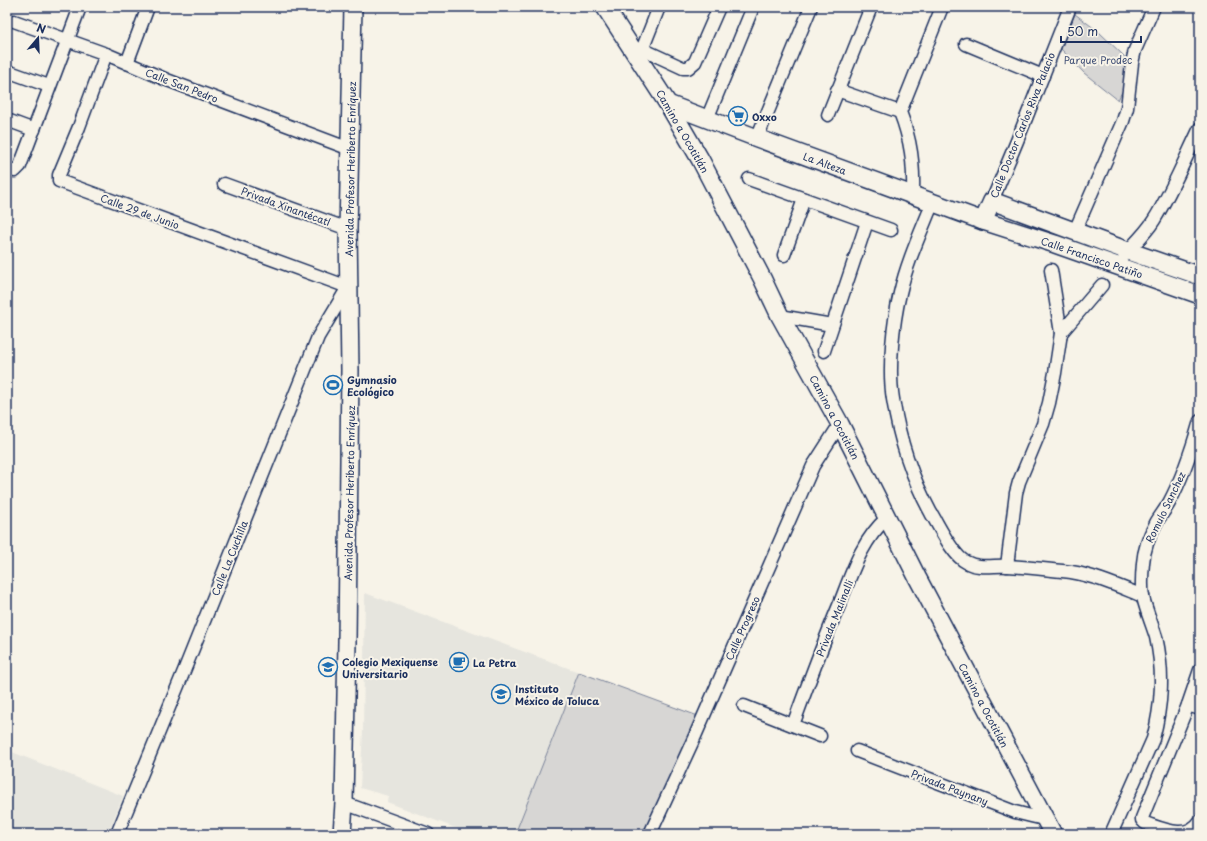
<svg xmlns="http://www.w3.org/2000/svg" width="1207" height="841" viewBox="0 0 1207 841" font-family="'Playpen Sans',sans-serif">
<rect width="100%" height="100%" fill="#f7f3e8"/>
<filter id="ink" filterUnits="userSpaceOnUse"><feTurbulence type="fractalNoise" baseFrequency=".025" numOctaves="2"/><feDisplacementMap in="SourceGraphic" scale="8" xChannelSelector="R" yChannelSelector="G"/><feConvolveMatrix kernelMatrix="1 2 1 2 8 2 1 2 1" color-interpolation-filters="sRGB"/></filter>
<g filter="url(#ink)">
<g fill="#e6e5de">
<path d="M 365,593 L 698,716 L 643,834 L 471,834 L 387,802 L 388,796 L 360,788 L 363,730 Z"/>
<path d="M 7,750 L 123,796 L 108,834 L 7,834 Z"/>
</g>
<g fill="#d7d6d4" stroke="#798299">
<path d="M 1075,14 L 1099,32 L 1124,56 L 1127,81 L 1118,100 L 1084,73 L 1061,49 Z"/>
<path d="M 579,672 L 698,716 L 643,834 L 515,834 Z"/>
</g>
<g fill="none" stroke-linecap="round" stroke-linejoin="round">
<defs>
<g id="street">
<path d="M 14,21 L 106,54 L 167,80 L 350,149"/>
<path d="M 966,44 L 1043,76"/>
<path d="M 642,49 L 683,68 L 688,68 L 695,62 L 719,7"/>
<path d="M 106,54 L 79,127 L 59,175 L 59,181 L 348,287 L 318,337 L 184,671 L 117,834"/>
<path d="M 637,54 L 644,45 L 659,7"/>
<path d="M 127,63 L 148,7"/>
<path d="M 7,71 L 49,86"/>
<path d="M 837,90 L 900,112"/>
<path d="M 828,115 L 871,7"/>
<path d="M 707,119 L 753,7"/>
<path d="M 7,120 L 34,130"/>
<path d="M 757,138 L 811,7"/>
<path d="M 7,170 L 15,171 L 20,166 L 80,7"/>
<path d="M 749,179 L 891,230"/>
<path d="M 224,184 L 348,229"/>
<path d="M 913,195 C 914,164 911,140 900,112 L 942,7"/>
<path d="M 992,201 L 1017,141 L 1070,7"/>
<path d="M 933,202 C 921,232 907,262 900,293 C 893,323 888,369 893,399 C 899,438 912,478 931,513 C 939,526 953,556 966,562 C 978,569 994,565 1008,566 C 1029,567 1050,570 1071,572 C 1096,576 1120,587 1143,596"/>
<path d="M 1075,231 L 1123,121 L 1127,108 L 1132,63 L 1135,50 L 1154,7"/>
<path d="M 784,255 L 804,199"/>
<path d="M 1124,255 C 1135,243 1146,233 1154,220 C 1172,191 1185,159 1200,128"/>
<path d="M 780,316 L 832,325"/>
<path d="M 1061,333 L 1102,285"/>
<path d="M 824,351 L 867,222"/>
<path d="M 1007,566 L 1016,493 L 1019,482 L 1043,424 L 1049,403 L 1055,373 L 1061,333 L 1051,270"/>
<path d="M 1200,670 L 1188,705 L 1142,818 L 1142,820 L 1145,823 C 1163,829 1187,841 1200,821"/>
<path d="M 1188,705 L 1200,709"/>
<path d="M 744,706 L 820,736"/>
<path d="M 793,725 C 808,684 823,643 840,603 C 852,572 862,540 887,518"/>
<path d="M 857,751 L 1015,812 L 1031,816 L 1044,819"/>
<path d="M 344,803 L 428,834"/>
<path d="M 650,834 L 695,736 L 813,466 L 840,424"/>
<path d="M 1111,834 L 1153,739 C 1162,704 1164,673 1156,637 C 1152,624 1146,610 1143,597 C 1141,587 1142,574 1143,563 C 1144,549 1149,536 1156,523 C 1160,516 1165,510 1169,503 C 1183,477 1192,449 1200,421"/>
</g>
<g id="secondary">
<path d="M 605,7 L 668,104 L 700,159 L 762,278 L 780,316 L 840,424 L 917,577 L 1053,834"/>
<path d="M 668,104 L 757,138 L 983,221 L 1055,244 L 1200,295"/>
<path d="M 983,221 L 992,201 L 1128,251 L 1200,276"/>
<path d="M 342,834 L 344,803 L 347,642 L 350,370 L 348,229 L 353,7"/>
</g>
</defs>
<use href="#street" stroke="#1b2f5e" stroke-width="15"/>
<use href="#secondary" stroke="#1b2f5e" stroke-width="20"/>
<use href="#street" stroke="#f7f3e8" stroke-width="12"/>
<use href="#secondary" stroke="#f7f3e8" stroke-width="17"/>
</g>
</g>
<defs>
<symbol id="supermarket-ring" viewBox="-11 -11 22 22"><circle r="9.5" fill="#f7f3e8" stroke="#1f6fb2" stroke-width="1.5"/><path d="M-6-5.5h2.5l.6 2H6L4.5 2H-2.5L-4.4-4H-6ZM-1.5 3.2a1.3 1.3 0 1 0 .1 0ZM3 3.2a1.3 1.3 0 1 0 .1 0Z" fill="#1f6fb2"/></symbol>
<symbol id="stadium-ring" viewBox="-11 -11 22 22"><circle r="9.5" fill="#f7f3e8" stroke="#1f6fb2" stroke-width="1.5"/><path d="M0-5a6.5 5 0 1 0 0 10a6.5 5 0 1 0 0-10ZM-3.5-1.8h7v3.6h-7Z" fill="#1f6fb2"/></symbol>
<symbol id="cafe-ring" viewBox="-11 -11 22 22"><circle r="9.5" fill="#f7f3e8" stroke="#1f6fb2" stroke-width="1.5"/><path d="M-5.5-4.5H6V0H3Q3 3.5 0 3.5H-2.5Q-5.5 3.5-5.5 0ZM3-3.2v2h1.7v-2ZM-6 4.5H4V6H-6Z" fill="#1f6fb2"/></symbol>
<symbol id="school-ring" viewBox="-11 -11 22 22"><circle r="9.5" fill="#f7f3e8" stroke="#1f6fb2" stroke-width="1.5"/><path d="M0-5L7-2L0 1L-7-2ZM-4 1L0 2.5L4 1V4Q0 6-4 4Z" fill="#1f6fb2"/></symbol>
</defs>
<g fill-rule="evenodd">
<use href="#supermarket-ring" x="727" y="105" width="22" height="22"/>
<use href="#stadium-ring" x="322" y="374" width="22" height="22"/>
<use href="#cafe-ring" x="448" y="651" width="22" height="22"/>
<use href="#school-ring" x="317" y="656" width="22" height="22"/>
<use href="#school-ring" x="490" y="683" width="22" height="22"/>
</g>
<g text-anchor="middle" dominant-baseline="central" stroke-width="4" stroke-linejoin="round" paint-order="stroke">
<g font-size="10" fill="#415076" stroke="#f7f3e8">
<text x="1098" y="59">Parque Prodec</text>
</g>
<g font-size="10" fill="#1b2f5e" stroke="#f7f3e8">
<text transform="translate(182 85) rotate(21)">Calle San Pedro</text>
<text transform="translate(1022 125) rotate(-68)">Calle Doctor Carlos Riva Palacio</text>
<text transform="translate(683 131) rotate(60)">Camino a Ocotitlán</text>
<text transform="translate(825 163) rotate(20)">La Alteza</text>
<text transform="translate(350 169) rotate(-89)">Avenida Profesor Heriberto Enríquez</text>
<text transform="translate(286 206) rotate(20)">Privada Xinantécatl</text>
<text transform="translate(140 211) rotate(20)">Calle 29 de Junio</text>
<text transform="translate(1092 257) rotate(19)">Calle Francisco Patiño</text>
<text transform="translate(835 417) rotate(62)">Camino a Ocotitlán</text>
<text transform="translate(349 493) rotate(-89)">Avenida Profesor Heriberto Enríquez</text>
<text transform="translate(1165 507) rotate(-64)">Romulo Sanchez</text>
<text transform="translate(229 558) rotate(-68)">Calle La Cuchilla</text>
<text transform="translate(834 618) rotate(-68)">Privada Malinalli</text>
<text transform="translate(742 628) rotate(-66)">Calle Progreso</text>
<text transform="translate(984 705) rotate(62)">Camino a Ocotitlán</text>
<text transform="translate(950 787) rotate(21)">Privada Paynany</text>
</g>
<g font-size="10" font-weight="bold" fill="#1b2f5e" stroke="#f7f3e8" text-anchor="start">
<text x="752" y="116">Oxxo</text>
<text x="347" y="379">Gymnasio<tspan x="347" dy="12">Ecológico</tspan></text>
<text x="342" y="661">Colegio Mexiquense<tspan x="342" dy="12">Universitario</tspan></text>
<text x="473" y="662">La Petra</text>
<text x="515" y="688">Instituto<tspan x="515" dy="12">México de Toluca</tspan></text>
</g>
</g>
<rect width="1207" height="841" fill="none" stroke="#f7f3e8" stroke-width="24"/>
<rect x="12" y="12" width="1183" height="817" fill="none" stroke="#1b2f5e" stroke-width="1.5" filter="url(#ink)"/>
<g transform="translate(38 38) rotate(19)" stroke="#f7f3e8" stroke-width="3" paint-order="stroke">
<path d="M0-3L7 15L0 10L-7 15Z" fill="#1b2f5e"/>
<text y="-6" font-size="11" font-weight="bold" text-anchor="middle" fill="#1b2f5e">N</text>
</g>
<path d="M1061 36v6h80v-6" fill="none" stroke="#1b2f5e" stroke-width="2"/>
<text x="1067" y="36" font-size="12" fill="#1b2f5e" stroke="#f7f3e8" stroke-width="3" paint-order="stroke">50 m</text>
</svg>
